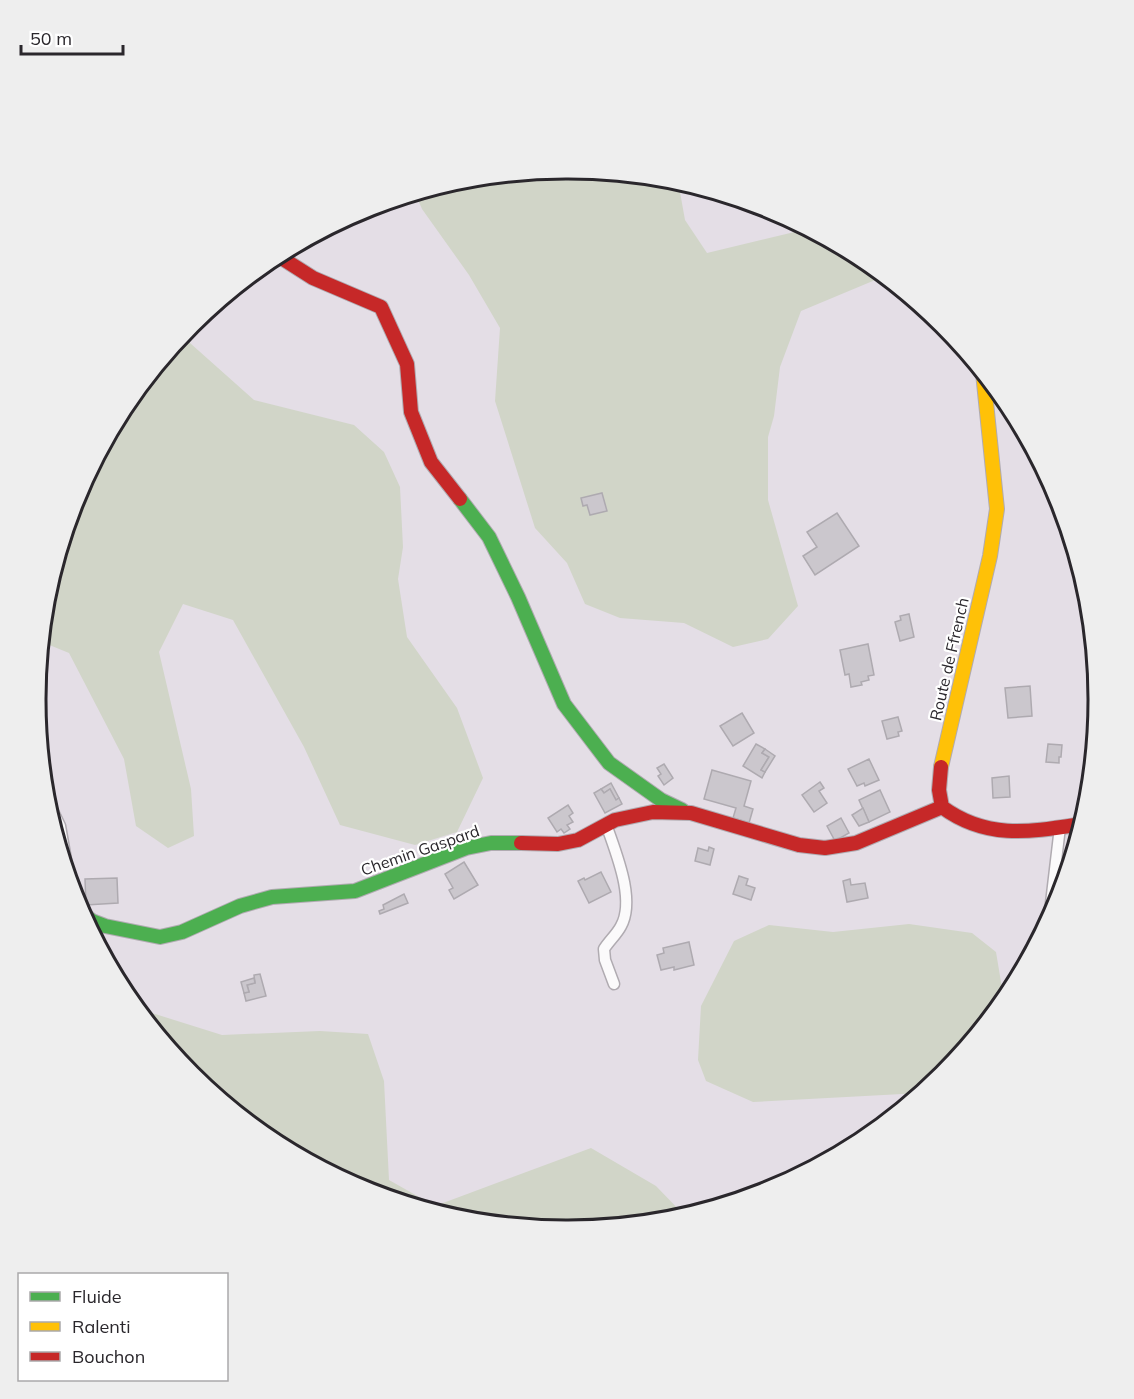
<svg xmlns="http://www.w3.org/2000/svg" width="1134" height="1399" viewBox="0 0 1134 1399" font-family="Mulish,sans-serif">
<rect width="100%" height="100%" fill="#e4dee6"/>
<g fill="#d1d5c8">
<path d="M 567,169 L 678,181 L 685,220 L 707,253 L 807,229 L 862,258 L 883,275 L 880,278 L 801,311 L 780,367 L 774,416 L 768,437 L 768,500 L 798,606 L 768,639 L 733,647 L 684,623 L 620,618 L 585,604 L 567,563 L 535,528 L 495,401 L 500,328 L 469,275 L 422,209 L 415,193 L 464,179 Z"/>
<path d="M 185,332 L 190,343 L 254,400 L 354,425 L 384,452 L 400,487 L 403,547 L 398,579 L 407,637 L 457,708 L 483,778 L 457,832 L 415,845 L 340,825 L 304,747 L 233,620 L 183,604 L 159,652 L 191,789 L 194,836 L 168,848 L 136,826 L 124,759 L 69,653 L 42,642 L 46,596 L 77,496 L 126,404 Z"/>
<path d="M 909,924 L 972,933 L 996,952 L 1004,1000 L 942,1075 L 921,1093 L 753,1102 L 706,1081 L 698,1060 L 701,1006 L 734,941 L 769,925 L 833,932 Z"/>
<path d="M 136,1008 L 222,1035 L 320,1031 L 368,1034 L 384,1081 L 389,1180 L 435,1206 L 591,1148 L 656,1186 L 685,1216 L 670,1220 L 567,1230 L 463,1220 L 363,1190 L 272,1141 L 191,1075 Z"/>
</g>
<g fill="#cbc7cd" stroke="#aeaab0" stroke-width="1.5">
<path d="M 602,493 L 607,511 L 590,515 L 587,505 L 583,506 L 581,498 Z"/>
<path d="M 837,513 L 859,546 L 815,575 L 803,556 L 817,547 L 807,532 Z"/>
<path d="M 909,614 L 914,637 L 900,641 L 895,622 L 901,620 L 900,616 Z"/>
<path d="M 868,644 L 874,675 L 868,676 L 869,680 L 861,682 L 862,685 L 851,687 L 849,674 L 845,675 L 840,650 Z"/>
<path d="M 1030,686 L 1032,716 L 1008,718 L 1005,688 Z"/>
<path d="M 742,713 L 754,733 L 733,746 L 720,726 Z"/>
<path d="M 898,717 L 902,731 L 898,732 L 899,736 L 887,739 L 882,721 Z"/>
<path d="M 756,744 L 765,749 L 762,753 L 769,757 L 761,770 L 765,772 L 762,778 L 743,766 Z"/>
<path d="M 1048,744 L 1062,745 L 1061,757 L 1059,757 L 1059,763 L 1046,762 Z"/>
<path d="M 765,749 L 775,756 L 765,772 L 761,770 L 769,757 L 762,753 Z"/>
<path d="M 869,759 L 879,780 L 865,786 L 864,783 L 857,786 L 848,769 Z"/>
<path d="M 664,764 L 673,778 L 664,785 L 658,776 L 661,774 L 657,768 Z"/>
<path d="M 712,770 L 751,781 L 744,806 L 753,809 L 749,823 L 733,818 L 736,808 L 704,799 Z"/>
<path d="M 1009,776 L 1010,797 L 993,798 L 992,778 Z"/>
<path d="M 820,782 L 824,788 L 819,791 L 827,803 L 814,812 L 802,795 Z"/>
<path d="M 611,783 L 619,798 L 616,800 L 610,789 L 604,793 L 601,789 Z"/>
<path d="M 601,789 L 604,793 L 610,789 L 616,800 L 619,798 L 622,804 L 605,813 L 594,793 Z"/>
<path d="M 880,790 L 890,812 L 869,822 L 859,800 Z"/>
<path d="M 568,805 L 573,813 L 569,816 L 573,822 L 567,825 L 570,829 L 564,833 L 561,829 L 557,832 L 548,818 Z"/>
<path d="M 863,808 L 869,822 L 859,826 L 852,815 Z"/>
<path d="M 841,818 L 849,833 L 835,841 L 827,826 Z"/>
<path d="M 709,847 L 714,849 L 710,865 L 695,861 L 698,848 L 708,851 Z"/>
<path d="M 1071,858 L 1062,887 L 1059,860 Z"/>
<path d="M 464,862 L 478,885 L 454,899 L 449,890 L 453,888 L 445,874 Z"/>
<path d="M 601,872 L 611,892 L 589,903 L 578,881 L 584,878 L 585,880 Z"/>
<path d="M 739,876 L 748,879 L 746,885 L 755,888 L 751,900 L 733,894 Z"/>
<path d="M 117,878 L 118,903 L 86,905 L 85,879 Z"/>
<path d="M 850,879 L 851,885 L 865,883 L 868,898 L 847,902 L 843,881 Z"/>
<path d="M 404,894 L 408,903 L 380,914 L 379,911 L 384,909 L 383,905 Z"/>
<path d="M 689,942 L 694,965 L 674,970 L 674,967 L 661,970 L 657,955 L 664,953 L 663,948 Z"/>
<path d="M 260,974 L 266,996 L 246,1001 L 244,993 L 249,992 L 247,985 L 255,983 L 254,975 Z"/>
<path d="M 254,978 L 255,983 L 247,985 L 249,992 L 244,993 L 241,982 Z"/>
</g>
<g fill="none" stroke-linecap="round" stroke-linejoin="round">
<defs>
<g id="street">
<path d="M 45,795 L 60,826 L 69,877"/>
<path d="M 606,824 C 615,851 636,899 621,926 C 617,934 609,941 604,949 L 605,960 L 614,984"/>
<path d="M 1051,914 L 1051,903 L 1060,827"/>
</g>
<g id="fast">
<path d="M 460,499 L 489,537 L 518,597 L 564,704 L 609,763 L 661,800 L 682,810"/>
<path d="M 82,913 L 92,921 L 105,926 L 160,937 L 182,932 L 240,906 L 272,897 L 355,891 L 466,848 L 491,843 L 521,843"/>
</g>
<path id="slow" d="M 941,767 L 990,556 L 997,509 L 983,373"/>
<g id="jam">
<path d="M 277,255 L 313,278 L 381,307 L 407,364 L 411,412 L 431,462 L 460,499"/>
<path d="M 941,767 L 939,790 L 942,807 C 987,840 1030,832 1082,824"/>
<path d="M 521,843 L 558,844 L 578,840 L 615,820 L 653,812 L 691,813 L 799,845 L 825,848 L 856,843 L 942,807"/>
</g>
</defs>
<use href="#street" stroke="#b0abb1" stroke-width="13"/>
<use href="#fast" stroke="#b0abb1" stroke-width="16"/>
<use href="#slow" stroke="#b0abb1" stroke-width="16"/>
<use href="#jam" stroke="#b0abb1" stroke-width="16"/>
<use href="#street" stroke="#fbfafb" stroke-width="10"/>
<use href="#fast" stroke="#4caf50" stroke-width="14"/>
<use href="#slow" stroke="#ffc107" stroke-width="14"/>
<use href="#jam" stroke="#c62828" stroke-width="14"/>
</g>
<g text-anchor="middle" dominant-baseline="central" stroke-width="4.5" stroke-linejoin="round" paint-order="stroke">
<g font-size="16" fill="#2a272c" stroke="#fff">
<text transform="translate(949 659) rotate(-77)">Route de Ffrench</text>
<text transform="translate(420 850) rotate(-19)">Chemin Gaspard</text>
</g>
</g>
<path d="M0 0H1134V1399H0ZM566 179H568A520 520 0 0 1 1088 699V700A520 520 0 0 1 568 1220H566A520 520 0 0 1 46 700V699A520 520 0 0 1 566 179Z" fill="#eee" fill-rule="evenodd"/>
<path fill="none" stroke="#2a272c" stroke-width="3" d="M566 179H568A520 520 0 0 1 1088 699V700A520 520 0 0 1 568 1220H566A520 520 0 0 1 46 700V699A520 520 0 0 1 566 179Z"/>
<rect x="18" y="1273" width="210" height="108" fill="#ffffff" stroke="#aaa9ab" stroke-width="1.5"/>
<rect x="30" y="1292" width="30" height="9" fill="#4caf50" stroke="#aaa9ab" stroke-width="1.5"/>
<text x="72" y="1303" font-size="18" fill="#2a272c">Fluide</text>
<rect x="30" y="1322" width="30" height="9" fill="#ffc107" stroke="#aaa9ab" stroke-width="1.5"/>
<text x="72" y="1333" font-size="18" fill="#2a272c">Ralenti</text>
<rect x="30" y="1352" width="30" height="9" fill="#c62828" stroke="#aaa9ab" stroke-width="1.5"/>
<text x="72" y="1363" font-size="18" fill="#2a272c">Bouchon</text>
<path d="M21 45v9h102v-9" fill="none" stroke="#2a272c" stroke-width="3"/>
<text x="30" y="45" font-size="18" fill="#2a272c" stroke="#ffffff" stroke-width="4.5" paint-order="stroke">50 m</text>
</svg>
